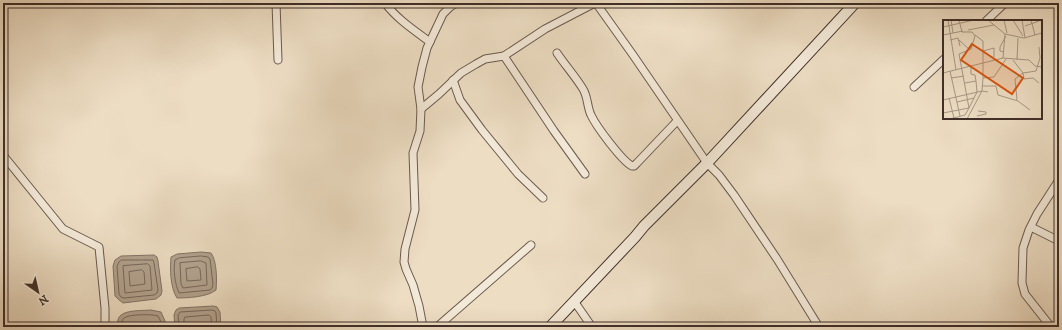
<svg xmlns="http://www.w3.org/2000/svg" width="1062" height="330" viewBox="0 0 1062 330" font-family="'IM FELL DW Pica',serif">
<rect width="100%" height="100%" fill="#edddc3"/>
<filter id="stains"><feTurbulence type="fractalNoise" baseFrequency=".005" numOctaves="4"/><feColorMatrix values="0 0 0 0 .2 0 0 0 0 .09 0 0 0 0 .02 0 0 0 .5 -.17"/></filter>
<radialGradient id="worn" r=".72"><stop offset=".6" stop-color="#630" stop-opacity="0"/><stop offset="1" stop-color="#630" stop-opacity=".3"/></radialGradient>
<g fill="#b2a28e" stroke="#847465">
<path d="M 201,252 L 211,253 C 217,261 217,280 216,290 C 208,297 187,298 177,298 C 170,287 170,269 171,257 L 177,254 Z"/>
<path d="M 154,255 L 157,257 L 158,261 L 162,291 L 161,295 L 156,299 L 123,303 L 118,299 L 115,296 L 113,266 L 115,260 L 121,256 Z"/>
<path d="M 213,306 L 217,307 L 220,312 L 221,327 L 175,327 L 174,315 L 176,310 L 179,308 Z"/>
<path d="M 151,310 L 161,312 L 165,321 L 165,327 L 118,327 C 118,325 117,322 118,320 C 120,309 142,311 151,310 Z"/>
</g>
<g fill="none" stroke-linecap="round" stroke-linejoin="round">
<g stroke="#78685b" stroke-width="1">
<path d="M 201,256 L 208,257 L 210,259 L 213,284 L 212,288 L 210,290 L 179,293 C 175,284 173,270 175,260 L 179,258 Z"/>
<path d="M 122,260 L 153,260 L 154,263 L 158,290 L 157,293 L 154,295 L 124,298 L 121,297 L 119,294 L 117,266 L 119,262 Z"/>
<path d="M 201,261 L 206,263 L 207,285 L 183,288 L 181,284 L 180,263 Z"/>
<path d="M 148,264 L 150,266 L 152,290 L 125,293 L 123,266 Z"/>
<path d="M 198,267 L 200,269 L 201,280 L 187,281 L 186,269 Z"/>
<path d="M 142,270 L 144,272 L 145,284 L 130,286 L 129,272 Z"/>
<path d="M 122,327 C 122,324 121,320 124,318 C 129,314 152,314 158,316 L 161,322 L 161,327"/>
<path d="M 179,327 L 178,315 L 180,312 L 212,310 L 215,311 L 216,313 L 217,327"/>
<path d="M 184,327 L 184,319 L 185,317 L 209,315 L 211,317 L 212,327"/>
</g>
<defs>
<g id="street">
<path d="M 276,3 L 278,60"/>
<path d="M 385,3 C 397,19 414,30 430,42"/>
<path d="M 596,3 L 633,55 L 707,163 L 719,175 L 734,195 L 777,259 L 819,327"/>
<path d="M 986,21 L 1005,3"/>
<path d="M 557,53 C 565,65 575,76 583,89 C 588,97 587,107 591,115 C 596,126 622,161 632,166 L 634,166 L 637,163 L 677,121"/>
<path d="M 504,56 L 554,131 L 585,174"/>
<path d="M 453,80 L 460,100 L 482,130 L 518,174 L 543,198"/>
<path d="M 914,87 L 944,59"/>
<path d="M 421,109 L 439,94 L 461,73 L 476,64 L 485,59 L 504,56 L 545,29 L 595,3"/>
<path d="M 3,155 L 63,229 L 99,247 L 105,308 L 105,327"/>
<path d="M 1031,227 L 1059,241"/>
<path d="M 574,301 L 592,327"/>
<path d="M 423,327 L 419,306 L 413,285 L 406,269 L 404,262 L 405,249 L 415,210 L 413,153 L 420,131 L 421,109 L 418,87 L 422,67 L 427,48 L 443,14 L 450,7 L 456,3"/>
<path d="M 437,327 L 531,245"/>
<path d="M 1051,327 L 1025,294 L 1022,283 L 1023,248 L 1029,230 L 1037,214 L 1059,180"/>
</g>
<path id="secondary" d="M 550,327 L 635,237 L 644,226 L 707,163 L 855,3"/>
</defs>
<use href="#street" stroke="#6a5a4f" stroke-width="9"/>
<use href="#secondary" stroke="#3f2e28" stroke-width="12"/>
<use href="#street" stroke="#f3e9d8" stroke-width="7"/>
<use href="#secondary" stroke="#f3e9d8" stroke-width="10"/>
</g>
<g transform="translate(943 20)">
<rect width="99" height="99" fill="#edddc3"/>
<path fill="none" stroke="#a79785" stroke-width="1" d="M 5,0 L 13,50M 8,0 L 10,13M 61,0 L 64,13M 70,0 L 80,16M 79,0 L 82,18M 88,0 L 92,15M 82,6 L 96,1M 0,7 L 31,0M 25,10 L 51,5M 62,14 L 81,18 L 99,13M 0,15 L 20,11M 7,20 L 15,18 L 17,26M 16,20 L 27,30M 40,31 L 51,28 L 51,37M 61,32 L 57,31 L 57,27 L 63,16M 60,38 L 86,40 L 92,46 L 99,47M 70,40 L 80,53 L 93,51 L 97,38 L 96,27M 74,40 L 75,18M 28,46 L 28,54 L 32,55 L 33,61M 7,51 L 17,96M 0,53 L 60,38 L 62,14 L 45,0M 80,53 L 81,59 L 90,58 L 96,63M 8,58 L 21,56M 40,58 L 51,57 L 63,39M 22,63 L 33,61 L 34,72 L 26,88M 40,66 L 53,66 L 55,75 L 75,81 L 87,90M 6,78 L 11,98M 0,80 L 39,71 L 45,72M 74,80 L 72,59 L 80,53M 14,82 L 31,78M 0,93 L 26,88M 34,96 L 43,94 L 43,92 L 35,91M 7,99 L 22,95 L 26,88 L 16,34 L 28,29 L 32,16 L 29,12 L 19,12 L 16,0M 24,99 L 39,71 L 40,58 L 40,21 L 32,15"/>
<path fill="#d7550f" fill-opacity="0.15" stroke="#d7550f" stroke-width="2" d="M 29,24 L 80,58 L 69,74 L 18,40 Z"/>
<rect width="99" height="99" fill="none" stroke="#3f2e28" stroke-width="2"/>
</g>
<rect width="1062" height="330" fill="none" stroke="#edddc3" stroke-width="16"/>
<rect x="4" y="4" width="1054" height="322" fill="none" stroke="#3f2e28" stroke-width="2"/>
<rect x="8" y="8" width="1046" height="314" fill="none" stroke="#3f2e28"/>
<g transform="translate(38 292) rotate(146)" stroke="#f3e9d8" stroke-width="3" paint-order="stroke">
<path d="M0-3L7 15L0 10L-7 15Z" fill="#3f2e28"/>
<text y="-6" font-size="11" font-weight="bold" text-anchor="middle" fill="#3f2e28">N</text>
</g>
<rect width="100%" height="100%" filter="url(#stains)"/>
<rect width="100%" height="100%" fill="url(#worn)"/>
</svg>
